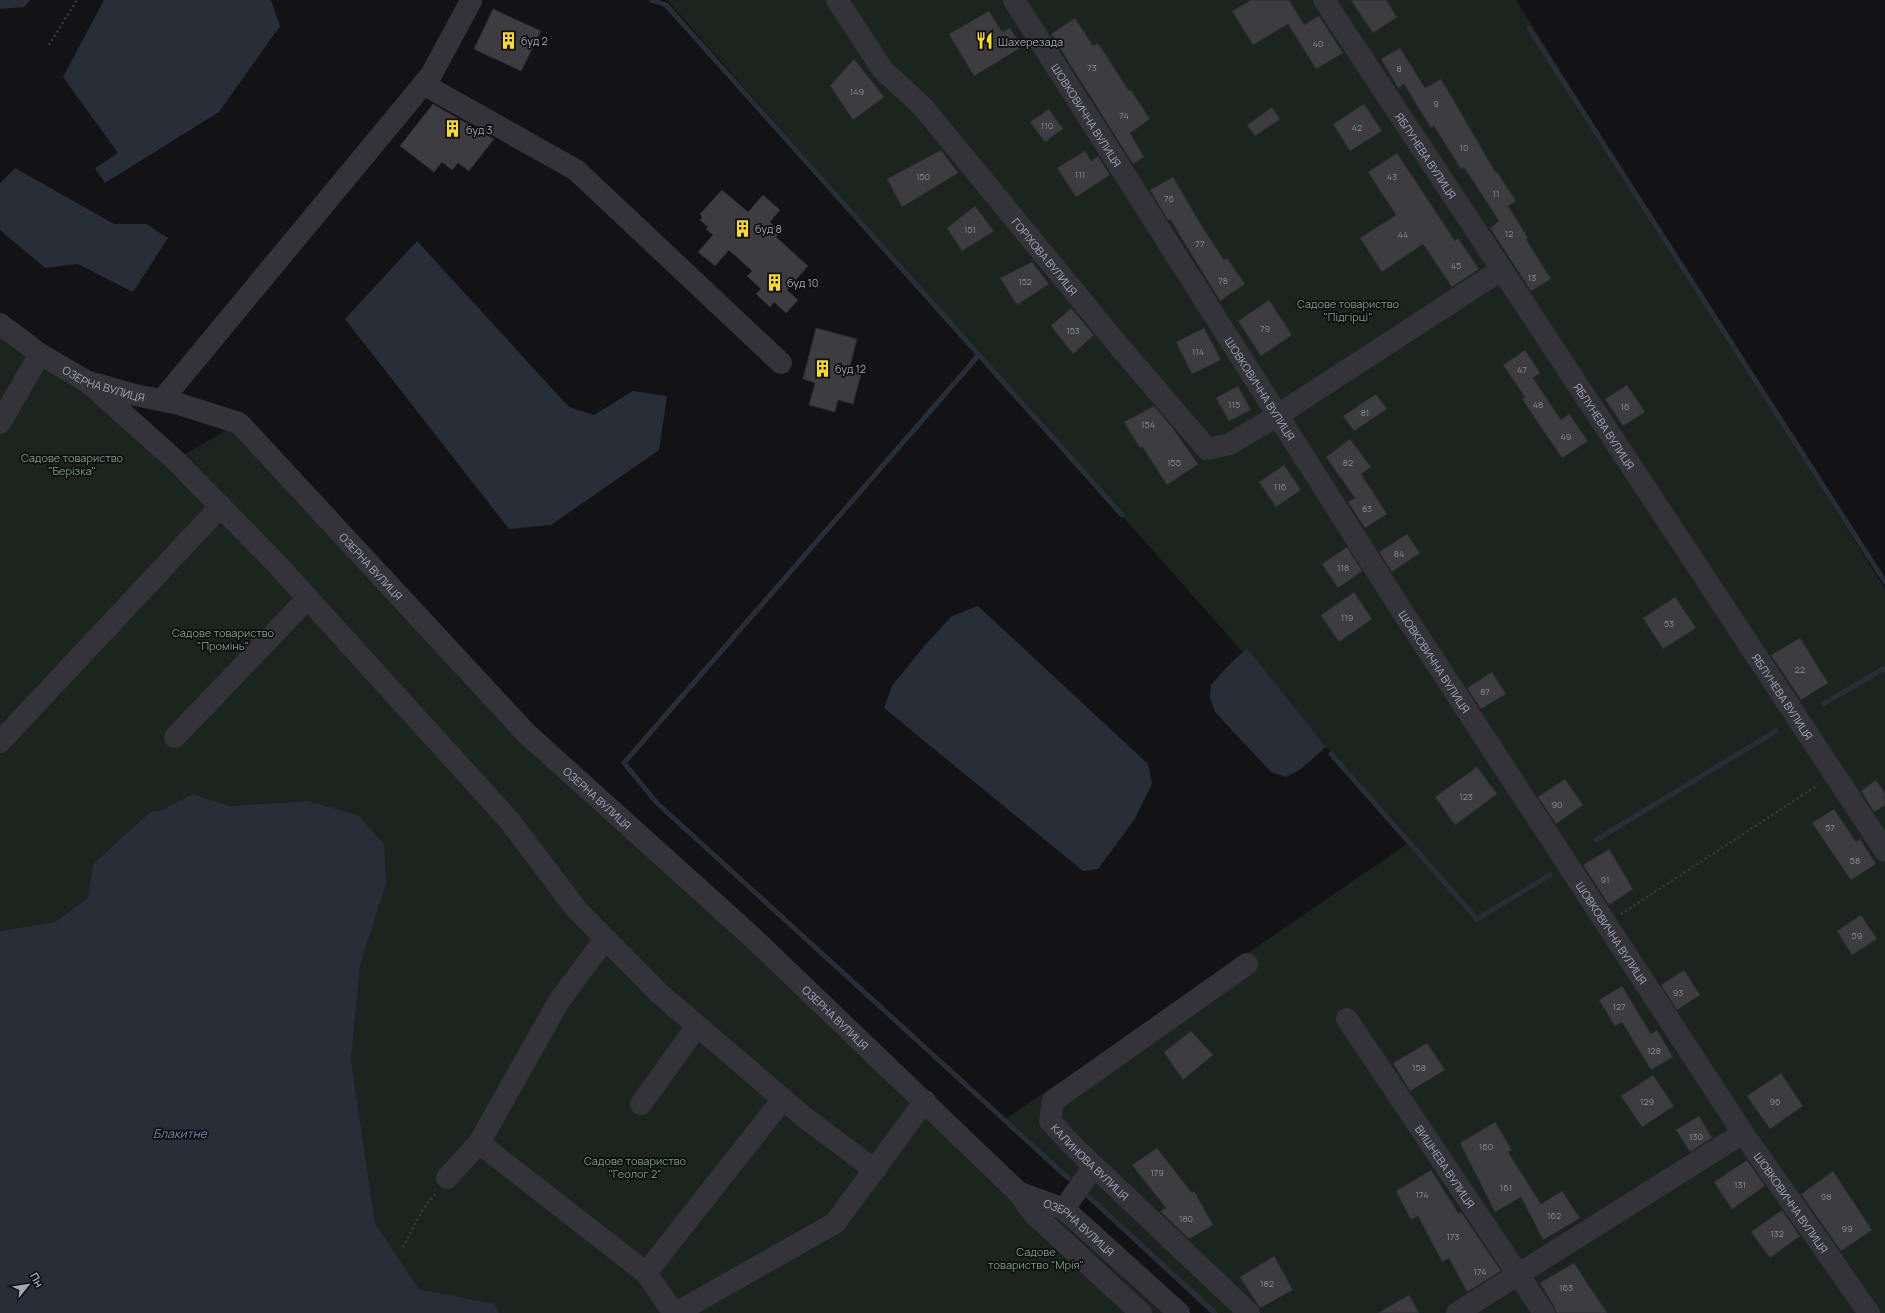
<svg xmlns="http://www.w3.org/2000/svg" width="1885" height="1313" viewBox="0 0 1885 1313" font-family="Manrope,sans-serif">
<rect width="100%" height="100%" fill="#131214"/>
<g fill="#1c241f">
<path d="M 667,0 L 1516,0 L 1885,589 L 1885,1313 L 1210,1313 L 1004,1120 L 1410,842 Z"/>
<path d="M 0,324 L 175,460 L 239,423 L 526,733 L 1018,1192 L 1064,1209 L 1170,1313 L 499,1313 L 495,1304 L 419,1289 L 375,1223 L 351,1060 L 360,966 L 386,884 L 307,801 L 229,806 L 191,794 L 162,811 L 150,812 L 93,864 L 88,898 L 55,922 L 0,931 Z"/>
</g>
<g fill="#282e38">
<path d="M 0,0 L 30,0 L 24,7 L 0,9 Z"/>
<path d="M 104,0 L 271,0 L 280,26 L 219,112 L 105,183 L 95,168 L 118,153 L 63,77 Z"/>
<path d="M 15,168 L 114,224 L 146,224 L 168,238 L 133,292 L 78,264 L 45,268 L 0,230 L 0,183 Z"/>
<path d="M 417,241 L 569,407 L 594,415 L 633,391 L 667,396 L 659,450 L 551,525 L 509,529 L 345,319 Z"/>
<path d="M 978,606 L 1148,764 L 1152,784 L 1134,820 L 1098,869 L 1083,871 L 884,708 L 892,686 L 925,645 L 952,616 Z"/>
<path d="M 1247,648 L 1326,747 L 1301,769 L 1286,777 L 1271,772 L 1215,712 L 1210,698 L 1211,685 L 1227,667 Z"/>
<path d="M 192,794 L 229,806 L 307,801 L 358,815 L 384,844 L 386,884 L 360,966 L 351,1060 L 375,1223 L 419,1289 L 495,1304 L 499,1313 L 0,1313 L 0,931 L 55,922 L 88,898 L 93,864 L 150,812 L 162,810 Z"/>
</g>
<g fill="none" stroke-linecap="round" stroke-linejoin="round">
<g stroke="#282e38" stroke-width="5">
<path d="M 651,0 L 666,5 L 1122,515"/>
<path d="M 1529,28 L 1885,582"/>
<path d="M 979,355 L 624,763 L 657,803 L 1068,1178"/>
<path d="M 1823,704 L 1885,668"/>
<path d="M 1331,754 L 1477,919 L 1550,875"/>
<path d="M 1596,840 L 1776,731"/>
<path d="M 1089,1197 L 1215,1313"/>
</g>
</g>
<g fill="#3c3c41" stroke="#2d2c30">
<path d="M 1251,0 L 1289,0 L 1304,25 L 1319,16 L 1343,53 L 1316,69 L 1288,24 L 1253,45 L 1232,11 Z"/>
<path d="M 1351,0 L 1386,0 L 1397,17 L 1373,33 Z"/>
<path d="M 493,9 L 541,31 L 521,71 L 474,49 Z"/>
<path d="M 989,11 L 1002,32 L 1010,28 L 1022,47 L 974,76 L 949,34 Z"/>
<path d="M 1075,18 L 1093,46 L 1098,43 L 1129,91 L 1131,90 L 1150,119 L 1130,133 L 1144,157 L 1133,164 L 1051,34 Z"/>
<path d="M 1400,48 L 1425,88 L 1441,79 L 1496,173 L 1497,172 L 1516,201 L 1508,206 L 1528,238 L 1526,239 L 1551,279 L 1531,291 L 1490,228 L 1499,221 L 1464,167 L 1461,169 L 1434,126 L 1431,128 L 1404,84 L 1398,88 L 1381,59 Z"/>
<path d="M 854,59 L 884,97 L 853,120 L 830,86 Z"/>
<path d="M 433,104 L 494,139 L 469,171 L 458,163 L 452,170 L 442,162 L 434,172 L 400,146 Z"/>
<path d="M 1364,104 L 1382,131 L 1350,151 L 1333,124 Z"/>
<path d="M 1272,107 L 1280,119 L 1255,136 L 1247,125 Z"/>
<path d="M 1049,109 L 1063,129 L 1045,142 L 1030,122 Z"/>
<path d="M 941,150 L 958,173 L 902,207 L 887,179 Z"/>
<path d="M 1085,151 L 1091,161 L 1098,156 L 1110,175 L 1076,197 L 1057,168 Z"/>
<path d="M 1397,153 L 1455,241 L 1458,238 L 1479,269 L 1452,287 L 1423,244 L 1382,272 L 1360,238 L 1396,215 L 1368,172 Z"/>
<path d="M 1173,177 L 1203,228 L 1224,260 L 1227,258 L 1245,284 L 1220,301 L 1170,219 L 1168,220 L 1150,190 Z"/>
<path d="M 722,190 L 748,212 L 763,195 L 780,210 L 770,222 L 780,232 L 776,237 L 808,266 L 787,290 L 798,300 L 786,313 L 774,302 L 770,307 L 756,294 L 761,289 L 747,276 L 752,271 L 729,250 L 715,266 L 698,252 L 713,235 L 706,229 L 708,227 L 700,220 L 702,217 L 700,214 Z"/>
<path d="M 975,206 L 994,231 L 962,251 L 947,228 Z"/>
<path d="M 1032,262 L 1049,284 L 1017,305 L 1000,278 Z"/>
<path d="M 1269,300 L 1292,335 L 1261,356 L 1238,321 Z"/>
<path d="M 1071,308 L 1094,335 L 1073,354 L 1051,326 Z"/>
<path d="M 816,328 L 857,339 L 849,370 L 861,374 L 853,404 L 838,400 L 835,412 L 809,405 L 815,383 L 803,379 Z"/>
<path d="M 1204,328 L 1221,360 L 1192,374 L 1176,342 Z"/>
<path d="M 1525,350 L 1540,373 L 1533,378 L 1561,420 L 1569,414 L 1588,441 L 1562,458 L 1522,399 L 1525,397 L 1503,365 Z"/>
<path d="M 1627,385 L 1645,412 L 1623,426 L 1605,399 Z"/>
<path d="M 1238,386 L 1251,410 L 1229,421 L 1216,398 Z"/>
<path d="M 1376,394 L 1387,409 L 1354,431 L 1343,416 Z"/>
<path d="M 1154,406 L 1172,427 L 1198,464 L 1167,485 L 1142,446 L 1140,448 L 1124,422 Z"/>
<path d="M 1350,439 L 1371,467 L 1361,474 L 1387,514 L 1365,528 L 1348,502 L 1355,498 L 1326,457 Z"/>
<path d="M 1284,465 L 1301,490 L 1276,507 L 1259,482 Z"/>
<path d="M 1407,534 L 1420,553 L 1392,572 L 1379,552 Z"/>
<path d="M 1347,547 L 1362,571 L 1338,588 L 1322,564 Z"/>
<path d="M 1354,592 L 1372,619 L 1339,642 L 1321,615 Z"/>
<path d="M 1675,597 L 1696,628 L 1663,649 L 1643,618 Z"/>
<path d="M 1800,638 L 1828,683 L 1801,700 L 1771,655 Z"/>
<path d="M 1492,672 L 1506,694 L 1481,709 L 1467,688 Z"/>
<path d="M 1477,767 L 1497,794 L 1455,825 L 1435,797 Z"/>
<path d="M 1565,779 L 1583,805 L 1556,824 L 1538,797 Z"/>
<path d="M 1876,780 L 1885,793 L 1885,805 L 1874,812 L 1861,791 Z"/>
<path d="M 1834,809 L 1856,842 L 1860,839 L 1876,864 L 1851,880 L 1812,823 Z"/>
<path d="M 1609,849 L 1633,889 L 1609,905 L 1583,865 Z"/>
<path d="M 1861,915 L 1877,939 L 1852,955 L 1837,931 Z"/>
<path d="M 1684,970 L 1700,995 L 1677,1010 L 1661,985 Z"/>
<path d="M 1622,986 L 1651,1034 L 1657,1030 L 1673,1057 L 1651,1070 L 1622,1022 L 1615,1026 L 1599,1000 Z"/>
<path d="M 1191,1031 L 1213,1055 L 1183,1080 L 1164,1052 Z"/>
<path d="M 1427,1043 L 1445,1070 L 1410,1091 L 1393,1063 Z"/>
<path d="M 1781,1073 L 1803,1106 L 1770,1129 L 1747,1096 Z"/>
<path d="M 1653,1075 L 1674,1106 L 1642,1127 L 1621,1096 Z"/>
<path d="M 1699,1116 L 1712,1138 L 1690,1152 L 1676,1130 Z"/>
<path d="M 1495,1122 L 1512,1150 L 1508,1152 L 1541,1204 L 1562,1191 L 1580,1218 L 1543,1240 L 1521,1197 L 1495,1212 L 1460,1143 Z"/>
<path d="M 1157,1148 L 1192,1193 L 1194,1191 L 1213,1225 L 1189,1239 L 1160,1211 L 1166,1208 L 1132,1165 Z"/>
<path d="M 1747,1160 L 1765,1186 L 1732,1209 L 1714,1182 Z"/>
<path d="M 1431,1170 L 1459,1214 L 1461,1212 L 1501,1271 L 1467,1292 L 1449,1258 L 1442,1262 L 1418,1216 L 1411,1220 L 1396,1191 Z"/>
<path d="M 1833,1171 L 1872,1230 L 1841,1251 L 1801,1194 Z"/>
<path d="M 1782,1210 L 1800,1236 L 1770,1258 L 1751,1232 Z"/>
<path d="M 1274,1256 L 1293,1290 L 1260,1308 L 1240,1277 Z"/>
<path d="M 1574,1263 L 1607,1313 L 1556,1313 L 1554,1306 L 1540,1283 Z"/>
<path d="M 1409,1295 L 1419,1313 L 1378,1313 Z"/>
</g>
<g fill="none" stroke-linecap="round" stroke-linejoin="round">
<g stroke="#393a40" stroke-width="2.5" stroke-dasharray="2 3" stroke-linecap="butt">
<path d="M 49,45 L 77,0"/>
<path d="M 1621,914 L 1818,785"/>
<path d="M 403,1247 L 423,1209 L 436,1193"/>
</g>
<g stroke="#333339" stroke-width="22">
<path id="s1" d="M 837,0 L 883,70 L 922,106 L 1119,346 L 1207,449 L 1230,444 L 1278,415 L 1501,270"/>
<path id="s2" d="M 1014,0 L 1402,611 L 1743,1133 L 1869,1313"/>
<path id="s3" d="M 1324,0 L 1885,851"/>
<path d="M 423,84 L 576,170 L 781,363"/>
<path id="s4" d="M 0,324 L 40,354 L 86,381 L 135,395 L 179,404 L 239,423 L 526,733 L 751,936 L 1018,1192 L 1064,1209 L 1179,1313"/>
<path d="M 90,384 L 175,460 L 274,561 L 508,819 L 577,910 L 660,994 L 804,1117 L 875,1170"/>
<path d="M 162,400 L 431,75 L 471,1"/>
<path d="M 0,423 L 40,354"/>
<path d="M 175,737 L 308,598"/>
<path d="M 0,742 L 221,506"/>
<path id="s5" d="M 1247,964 L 1053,1101 L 1050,1121 L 1074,1147 L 1249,1313"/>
<path id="s6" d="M 1347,1019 L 1544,1313"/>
<path d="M 641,1104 L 697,1026"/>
<path d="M 479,1143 L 646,1273 L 674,1313"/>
<path d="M 447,1178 L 479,1143 L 559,1001 L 605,939"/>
<path d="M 1018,1192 L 1034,1214 L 1141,1313"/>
<path d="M 1064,1209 L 1094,1166"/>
<path d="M 646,1273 L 783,1099"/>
<path d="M 676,1313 L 835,1223 L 925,1101"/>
<path d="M 1457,1313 L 1743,1133"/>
</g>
</g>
<defs>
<symbol id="building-bare" viewBox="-9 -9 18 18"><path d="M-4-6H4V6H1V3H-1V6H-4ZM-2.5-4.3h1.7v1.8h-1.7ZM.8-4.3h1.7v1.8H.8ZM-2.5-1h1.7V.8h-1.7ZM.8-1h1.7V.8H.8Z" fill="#fddc22" stroke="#0e0d0f" stroke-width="2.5" paint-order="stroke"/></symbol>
<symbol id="restaurant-bare" viewBox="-9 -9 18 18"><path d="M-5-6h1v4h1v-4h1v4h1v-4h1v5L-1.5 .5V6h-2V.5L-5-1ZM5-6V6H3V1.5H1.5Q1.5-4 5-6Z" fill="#fddc22" stroke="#0e0d0f" stroke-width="2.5" paint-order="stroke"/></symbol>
</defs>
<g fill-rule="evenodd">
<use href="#building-bare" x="496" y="28" width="25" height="25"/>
<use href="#restaurant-bare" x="972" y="28" width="25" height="25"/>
<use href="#building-bare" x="440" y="116" width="25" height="25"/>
<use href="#building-bare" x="730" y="216" width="25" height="25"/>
<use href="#building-bare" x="762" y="270" width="25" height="25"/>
<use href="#building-bare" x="810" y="356" width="25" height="25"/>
</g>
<g text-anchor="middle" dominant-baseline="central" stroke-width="3.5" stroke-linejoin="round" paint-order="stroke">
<g font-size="9" fill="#898b98">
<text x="1318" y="43">40</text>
<text x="1092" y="67">73</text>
<text x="1399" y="68">8</text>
<text x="857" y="91">149</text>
<text x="1436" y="103">9</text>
<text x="1124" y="115">74</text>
<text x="1047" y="125">110</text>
<text x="1357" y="127">42</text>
<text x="1464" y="147">10</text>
<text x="1080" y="174">111</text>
<text x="923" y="176">150</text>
<text x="1392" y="176">43</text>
<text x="1496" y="193">11</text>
<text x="1169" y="198">76</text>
<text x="970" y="229">151</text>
<text x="1509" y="233">12</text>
<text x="1403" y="234">44</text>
<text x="1200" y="243">77</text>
<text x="1456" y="265">45</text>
<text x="1532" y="277">13</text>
<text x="1223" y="280">78</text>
<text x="1025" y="281">152</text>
<text x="1265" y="328">79</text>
<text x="1073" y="330">153</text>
<text x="1198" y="351">114</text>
<text x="1522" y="369">47</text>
<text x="1234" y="404">115</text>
<text x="1538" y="404">48</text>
<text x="1625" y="406">16</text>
<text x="1365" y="412">81</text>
<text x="1148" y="424">154</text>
<text x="1566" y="436">49</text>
<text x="1174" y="462">155</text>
<text x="1348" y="462">82</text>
<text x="1280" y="486">116</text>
<text x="1367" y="508">83</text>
<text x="1399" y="553">84</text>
<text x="1343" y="567">118</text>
<text x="1347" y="617">119</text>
<text x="1669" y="623">53</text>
<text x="1800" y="669">22</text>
<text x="1485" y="691">87</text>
<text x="1466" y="796">123</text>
<text x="1557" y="804">90</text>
<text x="1830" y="827">57</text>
<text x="1855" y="860">58</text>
<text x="1605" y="879">91</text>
<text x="1857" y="935">59</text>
<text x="1678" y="992">93</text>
<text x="1619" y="1006">127</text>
<text x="1654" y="1050">128</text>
<text x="1419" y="1067">158</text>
<text x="1647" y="1101">129</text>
<text x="1775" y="1101">96</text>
<text x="1696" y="1136">130</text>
<text x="1486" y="1146">160</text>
<text x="1157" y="1172">179</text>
<text x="1740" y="1184">131</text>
<text x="1506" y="1187">161</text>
<text x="1422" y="1194">174</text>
<text x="1826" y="1196">98</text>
<text x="1554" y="1215">162</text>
<text x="1186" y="1218">180</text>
<text x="1847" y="1228">99</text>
<text x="1777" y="1233">132</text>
<text x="1453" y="1236">173</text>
<text x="1480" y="1271">174</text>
<text x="1267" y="1283">182</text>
<text x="1566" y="1287">163</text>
</g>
<g font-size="11" fill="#a3a5b5" stroke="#0e0d0f" text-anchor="start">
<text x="521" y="40">буд 2</text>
<text x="998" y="41">Шахерезада</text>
<text x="466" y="129">буд 3</text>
<text x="755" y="228">буд 8</text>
<text x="787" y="282">буд 10</text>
<text x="835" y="368">буд 12</text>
</g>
<g font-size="11" fill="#a3a5b5" stroke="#0e0d0f">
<text stroke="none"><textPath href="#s2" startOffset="136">ШОВКОВИЧНА ВУЛИЦЯ</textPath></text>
<text stroke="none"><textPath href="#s3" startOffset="186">ЯБЛУНЕВА ВУЛИЦЯ</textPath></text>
<text stroke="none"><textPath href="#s1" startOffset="331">ГОРІХОВА ВУЛИЦЯ</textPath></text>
<text stroke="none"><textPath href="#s4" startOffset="121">ОЗЕРНА ВУЛИЦЯ</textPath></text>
<text stroke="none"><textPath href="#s2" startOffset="460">ШОВКОВИЧНА ВУЛИЦЯ</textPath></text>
<text stroke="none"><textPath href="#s3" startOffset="510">ЯБЛУНЕВА ВУЛИЦЯ</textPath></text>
<text stroke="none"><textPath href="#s4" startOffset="457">ОЗЕРНА ВУЛИЦЯ</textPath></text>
<text stroke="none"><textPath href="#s2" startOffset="784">ШОВКОВИЧНА ВУЛИЦЯ</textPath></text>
<text stroke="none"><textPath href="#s3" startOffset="834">ЯБЛУНЕВА ВУЛИЦЯ</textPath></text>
<text stroke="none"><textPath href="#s4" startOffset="781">ОЗЕРНА ВУЛИЦЯ</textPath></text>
<text stroke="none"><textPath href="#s2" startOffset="1108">ШОВКОВИЧНА ВУЛИЦЯ</textPath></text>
<text stroke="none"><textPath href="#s4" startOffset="1105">ОЗЕРНА ВУЛИЦЯ</textPath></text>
<text stroke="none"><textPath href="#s5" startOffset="315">КАЛИНОВА ВУЛИЦЯ</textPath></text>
<text stroke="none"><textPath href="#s6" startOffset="177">ВИШНЕВА ВУЛИЦЯ</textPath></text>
<text stroke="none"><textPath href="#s2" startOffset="1432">ШОВКОВИЧНА ВУЛИЦЯ</textPath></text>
<text stroke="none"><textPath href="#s4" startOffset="1429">ОЗЕРНА ВУЛИЦЯ</textPath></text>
</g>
<g font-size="11" fill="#78a283" stroke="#0e0d0f">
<text x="1348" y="303">Садове товариство<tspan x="1348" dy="13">"Підгірці"</tspan></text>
<text x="72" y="457">Садове товариство<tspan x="72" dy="13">"Берізка"</tspan></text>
<text x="223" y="632">Садове товариство<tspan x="223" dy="13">"Промінь"</tspan></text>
<text x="635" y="1160">Садове товариство<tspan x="635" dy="13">"Геолог 2"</tspan></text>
<text x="1036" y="1251">Садове<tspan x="1036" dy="13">товариство "Мрія"</tspan></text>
</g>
<g font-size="12" font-style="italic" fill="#778cb3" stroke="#0e0d0f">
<text x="180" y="1133">Блакитне</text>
</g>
</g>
<g transform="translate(28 1285) rotate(60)" stroke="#0e0d0f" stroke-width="3" paint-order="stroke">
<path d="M0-3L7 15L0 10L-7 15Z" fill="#a3a5b5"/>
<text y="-6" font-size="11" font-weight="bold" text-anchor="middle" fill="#a3a5b5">Пн</text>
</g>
</svg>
